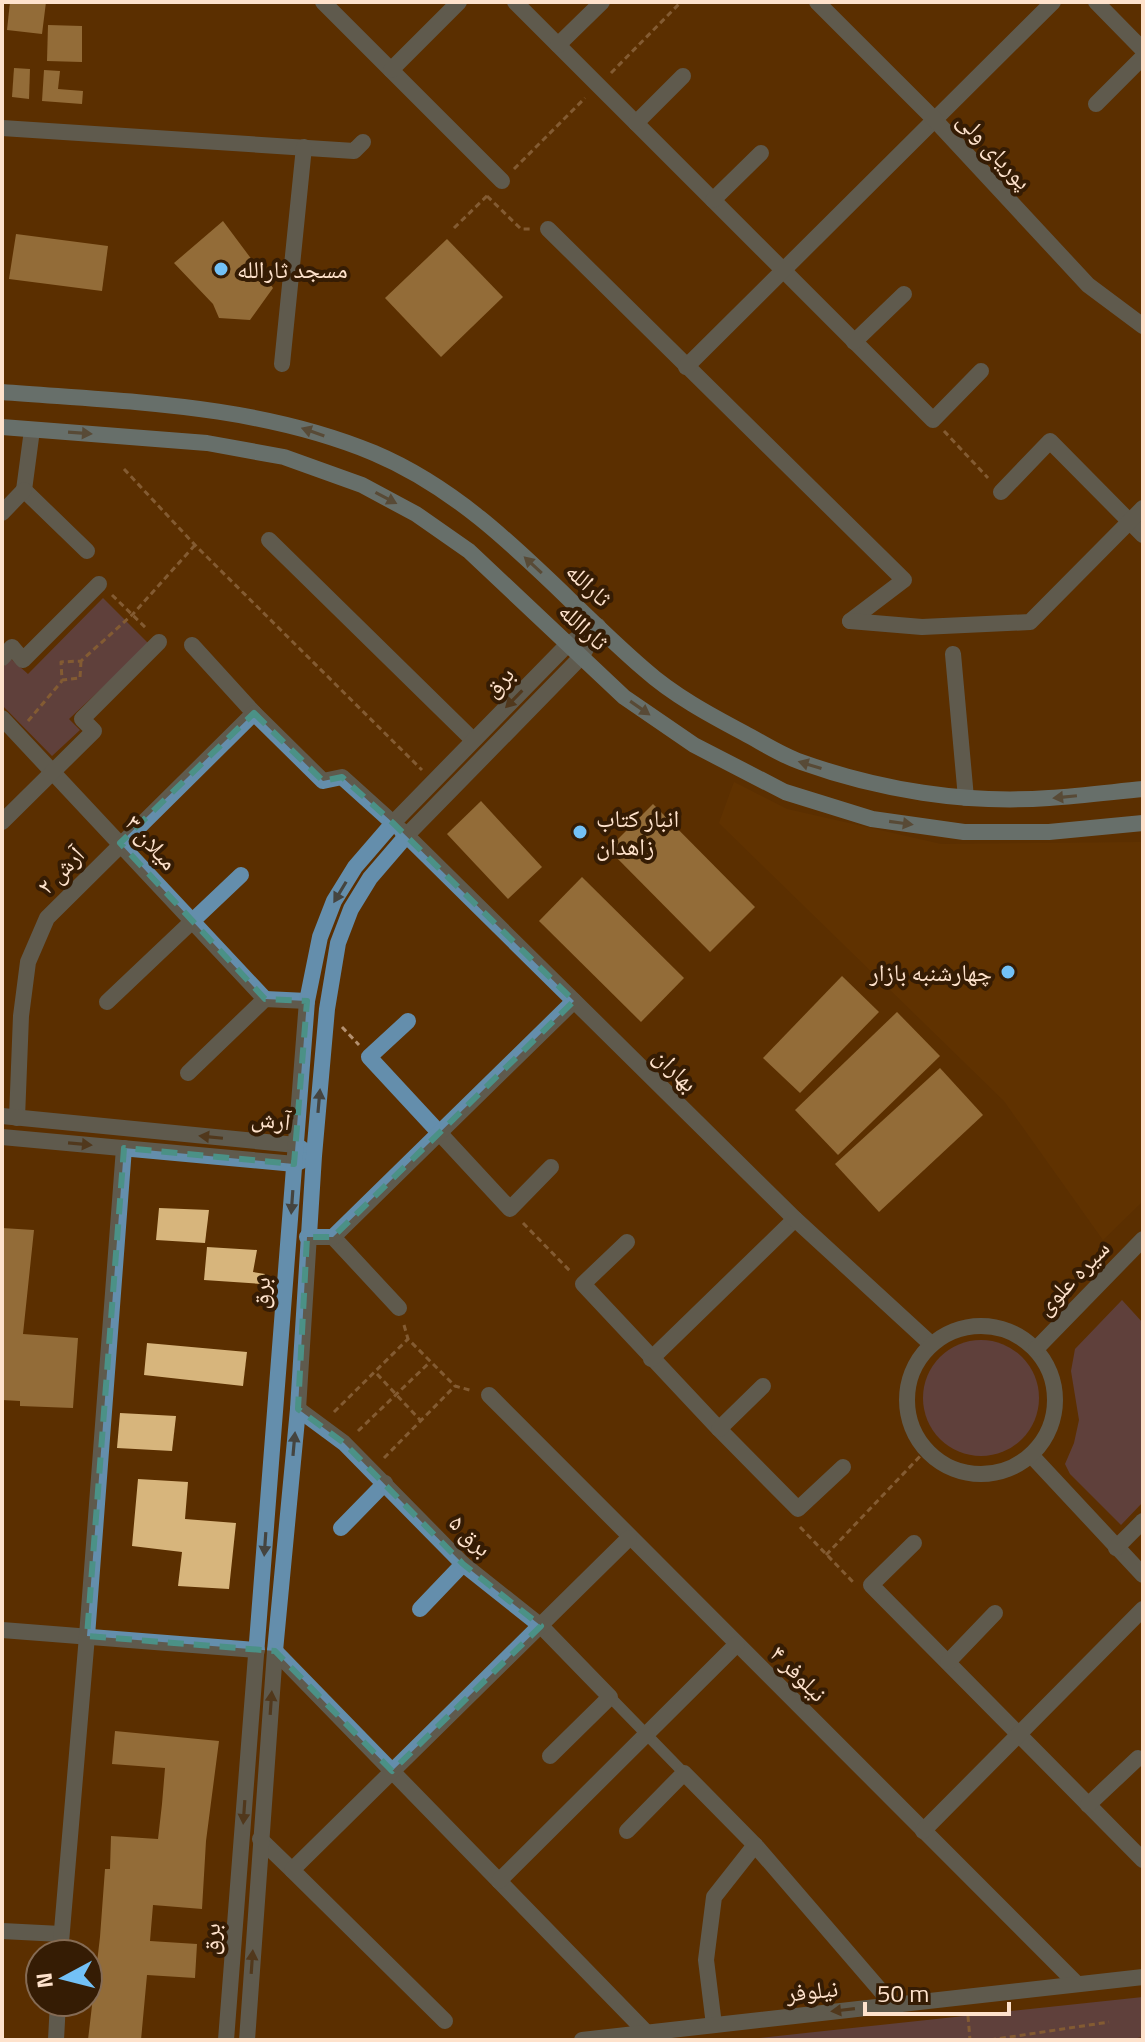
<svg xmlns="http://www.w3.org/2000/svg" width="1145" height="2042" viewBox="0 0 1145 2042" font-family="'Titillium Web','Noto Naskh Arabic',sans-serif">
<rect width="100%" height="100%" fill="#5b2f00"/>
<path fill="#673600" d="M 734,782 L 787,809 L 941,844 L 1143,842 L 1143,1201 L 1103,1240 L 1004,1101 L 719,823 Z"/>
<g fill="#655484">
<path d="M 103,598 L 149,644 L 69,719 L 80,730 L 52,756 L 2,705 L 2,668 L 11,659 L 28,674 Z"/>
<path d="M 1122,1300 L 1143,1323 L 1143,1502 L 1121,1525 L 1070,1474 L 1065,1464 L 1074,1443 L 1079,1420 L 1071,1371 L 1075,1349 Z"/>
<circle cx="981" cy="1398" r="58"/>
<path d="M 1143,1997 L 1143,2037 L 1126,2040 L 740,2040 Z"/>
</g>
<g fill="#d7b57c">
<path d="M 10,2 L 46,2 L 42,34 L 7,30 Z"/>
<path d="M 48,25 L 82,26 L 82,62 L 47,61 Z"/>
<path d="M 14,68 L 30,69 L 29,99 L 12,97 Z"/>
<path d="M 44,70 L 60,71 L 58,89 L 83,91 L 82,104 L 42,101 Z"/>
<path d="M 223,221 L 273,288 L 250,320 L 219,318 L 213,304 L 174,263 Z"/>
<path d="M 16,234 L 108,246 L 102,291 L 9,279 Z"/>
<path d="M 447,239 L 503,297 L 441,357 L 385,298 Z"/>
<path d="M 481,801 L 542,867 L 508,899 L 447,834 Z"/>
<path d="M 653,804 L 755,907 L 710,952 L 608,849 Z"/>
<path d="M 582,877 L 684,978 L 641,1022 L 539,921 Z"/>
<path d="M 842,976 L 879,1012 L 800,1093 L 763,1058 Z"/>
<path d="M 897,1012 L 940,1056 L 838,1155 L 795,1110 Z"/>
<path d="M 940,1068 L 983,1115 L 879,1212 L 835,1164 Z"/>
<path d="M 159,1208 L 209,1210 L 205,1243 L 156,1240 Z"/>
<path d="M 2,1228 L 34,1230 L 23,1334 L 78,1338 L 73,1408 L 20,1406 L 20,1401 L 2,1400 Z"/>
<path d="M 207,1247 L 257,1250 L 253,1272 L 265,1274 L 262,1284 L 204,1280 Z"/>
<path d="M 147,1343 L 247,1352 L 243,1386 L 144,1375 Z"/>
<path d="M 120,1413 L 176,1416 L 172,1451 L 117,1448 Z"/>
<path d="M 138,1479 L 188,1482 L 185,1519 L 236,1523 L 229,1589 L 178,1586 L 182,1552 L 132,1546 Z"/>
<path d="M 115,1731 L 219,1741 L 206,1841 L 202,1909 L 153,1905 L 150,1941 L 197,1944 L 195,1978 L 147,1975 L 141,2040 L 88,2040 L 100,1937 L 105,1869 L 110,1869 L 111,1836 L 158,1839 L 162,1804 L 165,1768 L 112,1764 Z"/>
</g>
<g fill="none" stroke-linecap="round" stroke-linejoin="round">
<g stroke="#b49170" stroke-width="3" stroke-dasharray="6 4" stroke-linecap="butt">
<path d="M 611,73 L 681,2"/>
<path d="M 514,169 L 585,98"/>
<path d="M 487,196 L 521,229 L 530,229"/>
<path d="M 454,228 L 489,194"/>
<path d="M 944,431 L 988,478"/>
<path d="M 124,469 L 195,545 L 422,770"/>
<path d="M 112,595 L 147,629"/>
<path d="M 81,661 L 80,678 L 62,680 L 61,662 L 81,661 L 133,614 L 195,545"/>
<path d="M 28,721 L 62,681"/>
<path d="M 342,1027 L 359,1045"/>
<path d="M 523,1223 L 571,1272"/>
<path d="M 404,1325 L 408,1339 L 455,1386 L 473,1391"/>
<path d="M 377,1374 L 421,1421"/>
<path d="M 334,1412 L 408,1339"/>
<path d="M 358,1431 L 430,1362"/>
<path d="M 384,1458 L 455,1386"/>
<path d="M 800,1527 L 853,1582"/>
<path d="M 826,1555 L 926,1450"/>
<path d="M 968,2016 L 970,2040"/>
<path d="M 990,2040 L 1109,2022"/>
</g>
<path stroke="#648eac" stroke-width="11" d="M 610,1697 L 684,1773"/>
<g stroke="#648eac" stroke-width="16">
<path d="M 323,2 L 502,181"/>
<path d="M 515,2 L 933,420 L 981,371"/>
<path d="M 1096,2 L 1143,50"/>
<path d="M 558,45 L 602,2"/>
<path d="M 391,70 L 459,2"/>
<path d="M 1096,104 L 1143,57"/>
<path d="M 636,123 L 683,76"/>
<path d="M 2,128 L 354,151 L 363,142"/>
<path d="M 713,200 L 761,153"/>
<path d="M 548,229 L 904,580 L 850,621"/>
<path d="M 854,342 L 904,294"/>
<path d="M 282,364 L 304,147"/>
<path d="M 686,367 L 1053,2"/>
<path d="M 24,490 L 87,551"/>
<path d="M 24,490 L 32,430"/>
<path d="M 1001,492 L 1050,441 L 1143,535"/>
<path d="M 2,513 L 24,490"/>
<path d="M 269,540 L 473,740"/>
<path d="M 850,621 L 922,627 L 1030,622 L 1143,508"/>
<path d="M 192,645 L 254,713 L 323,781 L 342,777 L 393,823"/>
<path d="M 953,654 L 966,798"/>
<path d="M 2,658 L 12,647 L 23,660 L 99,584"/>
<path d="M 2,718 L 265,999"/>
<path d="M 2,822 L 94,731 L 82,719 L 159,642"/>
<path d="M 107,1002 L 241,875"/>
<path d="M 408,1021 L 369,1057 L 510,1209 L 551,1167"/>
<path d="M 188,1073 L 265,999 L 307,1001"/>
<path d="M 17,1118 L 21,1016 L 28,962 L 47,918 L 254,713"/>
<path d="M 307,1237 L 333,1237 L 399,1308"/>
<path d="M 333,1237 L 574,1001"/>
<path d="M 627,1242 L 583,1284 L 719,1429 L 798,1509 L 843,1467"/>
<path d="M 651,1359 L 795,1219"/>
<path d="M 489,1395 L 1077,1984"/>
<path d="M 298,1409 L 344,1443 L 463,1564 L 541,1626 L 610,1697 L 550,1756"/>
<path d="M 719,1429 L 763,1386"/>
<path d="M 1031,1455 L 1143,1575"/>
<path d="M 341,1528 L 385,1483"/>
<path d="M 914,1543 L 871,1585 L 1143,1860"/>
<path d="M 1116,1548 L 1143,1521"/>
<path d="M 420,1609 L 463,1564"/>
<path d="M 2,1630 L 257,1650"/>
<path d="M 275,1651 L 647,2033"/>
<path d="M 948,1662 L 995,1613"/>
<path d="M 1088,1805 L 1138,1758"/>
<path d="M 627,1831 L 684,1773 L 755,1845 L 893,2005"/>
<path d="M 923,1831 L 1143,1609"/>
<path d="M 260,1839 L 292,1870"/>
<path d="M 499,1881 L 737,1644"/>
<path d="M 2,1931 L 61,1934"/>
<path d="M 60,1954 L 87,1636 L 124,1148"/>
<path d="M 445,2021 L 292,1870 L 629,1538"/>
<path d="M 714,2025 L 706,1960 L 714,1897 L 755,1845"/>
<path d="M 56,2040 L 58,2002"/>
<path d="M 582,2040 L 1143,1977"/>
</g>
<g stroke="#648eac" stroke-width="16">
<path d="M 817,2 L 934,119 L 1088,285 L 1143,326"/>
<path d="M 401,830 L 795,1219 L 931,1344"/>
<path d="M 2,1116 L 296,1145 L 302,1149"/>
<path d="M 2,1137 L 295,1164 L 303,1160"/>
<circle cx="981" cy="1400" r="74"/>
<path d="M 1036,1349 L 1143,1239"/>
<path d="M 226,2040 L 307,1001 L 320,937 L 334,901 L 355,867 L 393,823 L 568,644 L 598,626"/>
<path d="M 247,2040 L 275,1651 L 298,1409 L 314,1156 L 327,1009 L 338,943 L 351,909 L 370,878 L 407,835 L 582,656 L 598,627"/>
</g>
<g stroke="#77bcec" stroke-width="16">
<path d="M 2,392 C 127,402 256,404 374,453 C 483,499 556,593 644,669 C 673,695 710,715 744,733 C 763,743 781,755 801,762 C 879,790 965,804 1049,798 C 1080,796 1112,792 1143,789"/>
<path d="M 2,427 L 207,443 L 284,457 L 362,485 L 416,514 L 469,551 L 624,697 L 694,745 L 785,792 L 872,819 L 964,832 L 1049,832 L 1143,823"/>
</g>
</g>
<defs><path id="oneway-solid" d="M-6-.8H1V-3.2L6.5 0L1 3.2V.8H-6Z" transform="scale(2)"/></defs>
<g fill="#566c78">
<use href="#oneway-solid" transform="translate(313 432) rotate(-161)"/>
<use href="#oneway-solid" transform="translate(80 433) rotate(4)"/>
<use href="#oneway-solid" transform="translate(386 498) rotate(28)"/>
<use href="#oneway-solid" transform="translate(533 565) rotate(-137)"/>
<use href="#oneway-solid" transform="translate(640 708) rotate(35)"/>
<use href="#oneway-solid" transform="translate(810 765) rotate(-163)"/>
<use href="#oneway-solid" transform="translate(1065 797) rotate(174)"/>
<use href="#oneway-solid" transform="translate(901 823) rotate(8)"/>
</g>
<g fill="#45443f">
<use href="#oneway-solid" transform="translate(514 699) rotate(134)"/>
<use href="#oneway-solid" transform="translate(340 892) rotate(121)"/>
<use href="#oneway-solid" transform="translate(319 1101) rotate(-85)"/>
<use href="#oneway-solid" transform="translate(211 1137) rotate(-174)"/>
<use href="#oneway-solid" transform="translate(80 1144) rotate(5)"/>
<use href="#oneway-solid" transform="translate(292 1202) rotate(94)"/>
<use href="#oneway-solid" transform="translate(294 1444) rotate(-85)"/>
<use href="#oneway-solid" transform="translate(265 1544) rotate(94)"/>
<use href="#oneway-solid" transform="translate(271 1703) rotate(-86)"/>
<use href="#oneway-solid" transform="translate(244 1812) rotate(94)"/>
<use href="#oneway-solid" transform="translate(252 1962) rotate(-86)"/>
<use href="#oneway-solid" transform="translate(843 2010) rotate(173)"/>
</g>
<path d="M0 0H1145V2042H0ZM 254,713 L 323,781 L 342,777 L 393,823 L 574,1001 L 333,1237 L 307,1237 L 298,1409 L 344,1443 L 463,1564 L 541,1626 L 392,1771 L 275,1651 L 87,1636 L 124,1148 L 294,1164 L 307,1001 L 265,999 L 120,843 Z" fill="#5b2f00" fill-opacity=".55" fill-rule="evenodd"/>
<path fill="none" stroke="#4b9186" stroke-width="6" stroke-dasharray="16 10" stroke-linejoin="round" d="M 254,713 L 323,781 L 342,777 L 393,823 L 574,1001 L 333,1237 L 307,1237 L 298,1409 L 344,1443 L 463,1564 L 541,1626 L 392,1771 L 275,1651 L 87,1636 L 124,1148 L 294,1164 L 307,1001 L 265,999 L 120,843 Z"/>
<g fill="#73c1f6" stroke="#351c04" stroke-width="3">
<circle cx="221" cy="269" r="8"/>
<circle cx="580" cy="832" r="8"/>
<circle cx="1008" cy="972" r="8"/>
</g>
<g text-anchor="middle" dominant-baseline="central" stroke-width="8" stroke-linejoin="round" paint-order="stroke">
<g font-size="24" fill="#fee2cc" stroke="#351c04">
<text transform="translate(995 150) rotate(47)">پوریای ولی</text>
<text transform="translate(589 584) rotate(43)">ثارالله</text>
<text transform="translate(584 626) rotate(43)">ثاراالله</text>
<text transform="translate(498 681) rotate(-46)">برق</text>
<text transform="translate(152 842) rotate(48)">میلان ۳</text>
<text transform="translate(60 870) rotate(-46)">آرش ۲</text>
<text transform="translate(676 1069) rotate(45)">بهاران</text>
<text transform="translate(271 1119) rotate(7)">آرش</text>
<text transform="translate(1072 1277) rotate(-46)">سیره علوی</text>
<text transform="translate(260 1293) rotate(-86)">برق</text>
<text transform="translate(471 1535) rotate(44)">برق ۵</text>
<text transform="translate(799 1673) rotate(45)">نیلوفر ۴</text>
<text transform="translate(210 1939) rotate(-86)">برق</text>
<text transform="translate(812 1990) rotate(-6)">نیلوفر</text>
</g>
<g font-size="24" fill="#fee2cc" stroke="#351c04" text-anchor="start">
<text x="237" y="269">مسجد ثارالله</text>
<text x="596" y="818">انبار کتاب<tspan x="596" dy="28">زاهدان</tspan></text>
<text x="992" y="972" text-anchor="end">چهارشنبه بازار</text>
</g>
</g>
<rect width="1145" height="2042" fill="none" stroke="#fee2cc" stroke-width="8"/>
<g transform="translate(64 1978) rotate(263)"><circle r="38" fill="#351c04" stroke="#856b54" stroke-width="2"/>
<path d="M0-6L14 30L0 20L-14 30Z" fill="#73c1f6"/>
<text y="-12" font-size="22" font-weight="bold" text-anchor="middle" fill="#fee2cc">N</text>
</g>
<path d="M865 2002v12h144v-12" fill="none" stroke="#fee2cc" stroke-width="4"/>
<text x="877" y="2002" font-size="24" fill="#fee2cc" stroke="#351c04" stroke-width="6" paint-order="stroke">50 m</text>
</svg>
